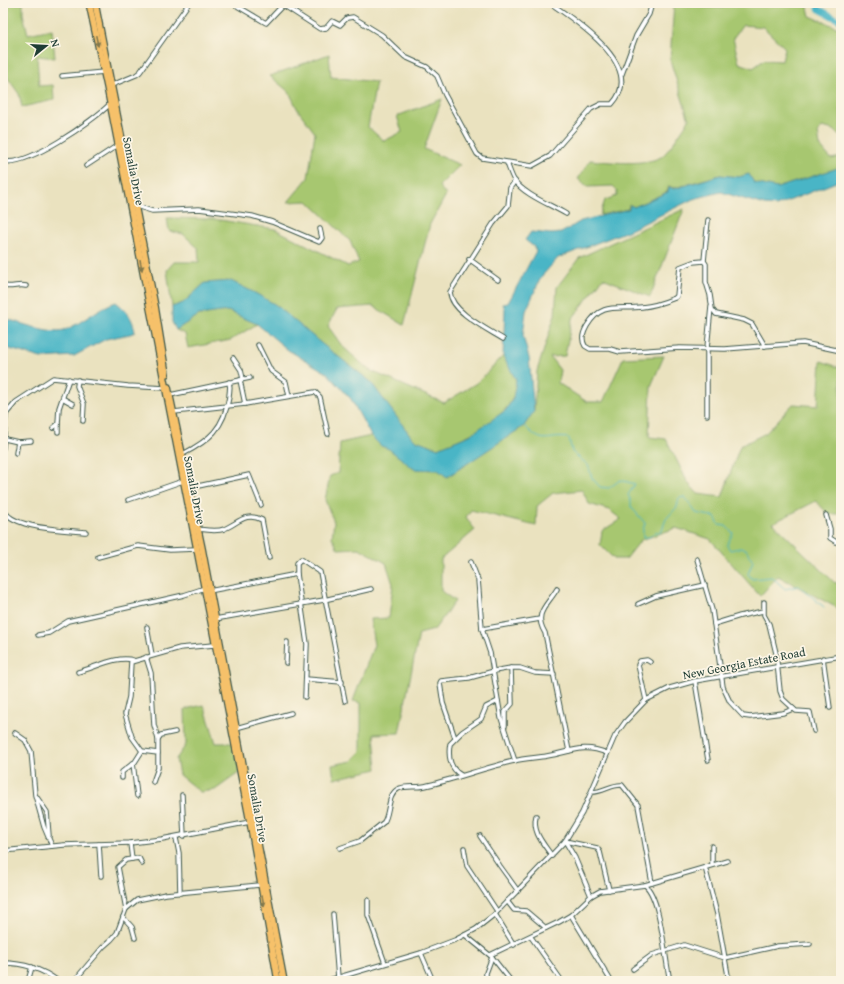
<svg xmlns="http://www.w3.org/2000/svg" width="844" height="984" viewBox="0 0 844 984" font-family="'Gentium Book Plus',serif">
<rect width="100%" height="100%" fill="#fcf5e5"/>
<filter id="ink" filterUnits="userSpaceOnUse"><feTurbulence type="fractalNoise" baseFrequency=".025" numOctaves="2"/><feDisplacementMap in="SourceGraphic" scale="8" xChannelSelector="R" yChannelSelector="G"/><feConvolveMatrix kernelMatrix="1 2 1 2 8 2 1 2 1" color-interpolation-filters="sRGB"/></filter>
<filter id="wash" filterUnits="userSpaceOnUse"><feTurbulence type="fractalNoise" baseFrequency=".012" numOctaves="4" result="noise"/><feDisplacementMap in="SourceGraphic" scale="16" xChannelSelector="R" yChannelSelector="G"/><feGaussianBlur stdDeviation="0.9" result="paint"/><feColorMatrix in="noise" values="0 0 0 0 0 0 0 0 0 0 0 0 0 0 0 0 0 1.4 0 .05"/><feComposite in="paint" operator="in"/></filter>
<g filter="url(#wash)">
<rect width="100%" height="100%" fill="#eae2bf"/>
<g fill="#a7c76f" stroke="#638252" fill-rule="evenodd">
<path d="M 3,3 L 23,3 L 23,14 L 28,34 L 52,29 L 55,58 L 37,56 L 39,86 L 53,85 L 54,100 L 22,107 L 19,94 L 3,71 Z"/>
<path d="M 674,3 L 700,3 L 702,7 L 723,8 L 729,3 L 807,3 L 810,16 L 841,29 L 841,137 L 834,130 L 822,127 L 818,132 L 820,146 L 831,159 L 841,157 L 841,167 L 777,188 L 754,183 L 749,174 L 739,177 L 720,175 L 674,188 L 669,186 L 667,192 L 634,207 L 629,204 L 628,209 L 600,215 L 605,200 L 617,196 L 617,190 L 613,186 L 587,187 L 578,179 L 590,160 C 608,162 645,166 661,157 C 667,154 684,127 689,120 L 670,60 ZM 743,25 L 763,27 L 785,48 L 782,61 L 764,60 L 753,68 L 739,63 L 733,38 Z"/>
<path d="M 329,54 L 331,77 L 376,82 L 368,127 L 384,141 L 402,132 L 397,116 L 442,99 L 424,149 L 460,165 L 439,186 L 446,195 L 430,224 L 404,325 L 373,306 L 337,309 L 328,326 L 342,346 L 369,370 L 444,403 L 478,382 L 503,356 C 507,362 515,373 516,381 C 518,417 466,437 438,448 L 413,439 L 370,381 L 322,344 L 276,305 L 255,293 L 231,281 L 205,283 L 183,303 L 172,307 L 167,270 L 174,262 L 199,262 L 198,248 L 183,234 L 169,231 L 167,218 L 214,219 L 275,229 L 348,266 L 359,262 L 350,241 L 308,201 L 288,202 L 308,178 L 315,133 L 298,110 L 289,92 L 270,76 Z"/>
<path d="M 684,209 L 650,297 L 603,278 L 572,319 L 565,356 L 550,357 L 560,370 L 558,383 L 587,402 L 603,402 L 623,358 L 664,356 L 651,386 L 649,437 L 666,439 L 688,483 L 698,494 L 722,497 L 740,446 L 766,433 L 793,404 L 818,406 L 821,361 L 841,368 L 841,514 L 828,514 L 816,501 L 773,523 L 835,583 L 841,582 L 841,610 L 778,576 L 760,596 L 710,539 L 676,528 L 641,540 L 626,559 L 614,559 L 600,545 L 602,531 L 621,519 L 609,510 L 589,504 L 582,490 L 553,493 L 537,506 L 536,526 L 471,510 L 466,517 L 475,530 L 441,559 L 441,591 L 455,601 L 434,630 L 419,634 L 399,733 L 374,734 L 377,769 L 334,779 L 332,765 L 352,761 L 361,751 L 361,703 L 353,701 L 374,645 L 370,619 L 389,618 L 393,584 L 386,563 L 359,548 L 338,549 L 332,537 L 334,522 L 325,500 L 330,476 L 338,473 L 340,443 L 371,436 L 381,446 L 389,449 L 414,469 L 438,470 L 447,477 L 524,426 L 534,411 L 537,371 L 555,315 L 557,287 L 579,258 Z"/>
<path d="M 228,311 L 257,324 L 231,340 L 188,348 L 185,334 L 176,330 L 199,315 Z"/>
<path d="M 204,705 L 216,743 L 234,743 L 240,772 L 215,790 L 200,792 L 179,775 L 176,759 L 186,745 L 185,709 Z"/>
</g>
<g fill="#49b5c6" stroke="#34797d">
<path d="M 841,167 L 841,180 L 776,206 L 764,205 L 721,192 L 693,199 L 630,230 L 558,258 L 541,277 L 526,311 L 523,336 L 529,358 L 534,411 L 524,426 L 447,477 L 438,470 L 414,469 L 389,449 L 381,446 L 371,436 L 351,399 L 327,373 L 288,350 L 257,324 L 228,311 L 199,315 L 176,330 L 172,322 L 172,307 L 183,303 L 205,283 L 231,281 L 255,293 L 276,305 L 322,344 L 370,381 L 413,439 L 438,448 L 470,435 L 506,410 L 513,398 L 516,380 L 503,356 L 505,309 L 503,304 L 508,303 L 536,251 L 534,247 L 525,240 L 531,232 L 552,234 L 561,233 L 581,221 L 629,209 L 630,205 L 634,207 L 668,192 L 669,187 L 674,189 L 720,175 L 739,177 L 749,174 L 754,183 L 777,188 Z"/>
<path d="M 116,302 C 127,311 133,318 135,332 L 130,334 L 106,339 L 74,356 L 41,358 L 3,347 L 3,318 C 18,322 49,334 64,330 C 82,324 97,308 116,302 Z"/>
</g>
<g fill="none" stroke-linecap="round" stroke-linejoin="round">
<path stroke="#49b5c6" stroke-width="1" d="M 525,426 C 544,447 545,435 569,438 L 572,452 L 588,465 L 592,478 L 600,487 L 609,488 L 620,480 L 635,484 L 628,495 L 631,501 L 631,507 L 645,523 L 643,530 L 643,537 L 650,537 L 655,532 L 661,532 L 666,519 L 677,507 L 679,498 L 685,497 L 696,513 L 715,517 L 719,525 L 726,526 L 733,533 L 727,545 L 730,550 L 739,548 L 746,549 L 753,561 L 748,574 L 752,579 L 772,577 L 785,589 L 799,586 L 824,607"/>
<path stroke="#49b5c6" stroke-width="6" d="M 817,3 L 819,9 L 841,21"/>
</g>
</g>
<g filter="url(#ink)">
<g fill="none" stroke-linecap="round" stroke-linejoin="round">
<defs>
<g id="minor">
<path d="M 232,3 L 266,23 L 283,5 L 320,29 L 326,28 L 332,21 L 340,25 L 347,18 L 353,17 L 382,35 L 405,57 L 427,67 L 437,76 L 445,95 L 477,154 L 482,158 L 532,166 L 550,156 L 591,109 L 601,104 L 612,104 C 647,67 576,21 550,3"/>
<path d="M 622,74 L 636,36 L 649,14 L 652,3"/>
<path d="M 62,76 L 104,72"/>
<path d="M 112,85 L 136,75 L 140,72 L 189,3"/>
<path d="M 3,161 C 26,168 93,121 110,104"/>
<path d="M 507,163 C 509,168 511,175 514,180 C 523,194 551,205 566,214"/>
<path d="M 86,166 L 118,145"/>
<path d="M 136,206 L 152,211 L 199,209 L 252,216 L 272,222 L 319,242 L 322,238 L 320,229"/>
<path d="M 708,220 L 704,261 L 706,264 L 706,282 L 710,295 L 712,309 L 716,314 L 744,320 L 752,324 L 765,346"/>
<path d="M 469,259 L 498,280"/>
<path d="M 704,261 L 693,262 L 680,267 L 677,296 L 675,298 C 665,302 653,306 642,307 C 618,310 602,301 587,326 C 583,333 581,339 585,346 L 590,349 L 610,349 L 620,352 L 680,348 L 725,349 L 803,343 L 841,351"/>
<path d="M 3,286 C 12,288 19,284 26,286"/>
<path d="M 503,339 C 487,329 451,312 450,292 L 493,224 L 508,206 L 510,188 L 515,181"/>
<path d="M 258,345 L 271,371 L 286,382 L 289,396"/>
<path d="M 233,358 L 241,370 L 243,379"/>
<path d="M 78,380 L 77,386 L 84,404 L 83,421"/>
<path d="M 240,380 L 245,404"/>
<path d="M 170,395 L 250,378"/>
<path d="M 64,399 L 73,404"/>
<path d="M 174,412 L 245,404 L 315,392 L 320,397 L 328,434"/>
<path d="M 3,415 L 6,414 L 16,402 L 53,378 L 128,386 L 165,388"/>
<path d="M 707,415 L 707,348 L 711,307"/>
<path d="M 58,424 L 58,432"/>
<path d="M 53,428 L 58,424 L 59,408 L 69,379"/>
<path d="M 5,439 L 18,442 L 31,441"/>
<path d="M 3,448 L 6,414"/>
<path d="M 16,453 L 18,442"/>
<path d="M 183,454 C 210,440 224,428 229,397 C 229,391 231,389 229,382"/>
<path d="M 189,488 L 249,475 L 261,505"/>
<path d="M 128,500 L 183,481"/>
<path d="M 3,507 C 7,529 67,530 86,532"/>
<path d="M 826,515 L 830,529 L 830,538 L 841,545"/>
<path d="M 198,529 C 206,530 217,532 224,529 C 237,524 246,511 262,520 L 269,558"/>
<path d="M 98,557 L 138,546 L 170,550 L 196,549"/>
<path d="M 697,559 L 712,610 L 723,687 L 730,702 L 743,716 L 750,717 L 783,713 L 793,709"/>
<path d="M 471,562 L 478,580 L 482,629 L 490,653 L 501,718 L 515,761"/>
<path d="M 557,589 C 547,606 533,613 545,633 L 569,751"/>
<path d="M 209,591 L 297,574"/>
<path d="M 764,602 L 764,615 L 769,624 L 776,653 L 780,691 L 783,699 L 796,711 L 810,712 L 814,731"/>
<path d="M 638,604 L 656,596 L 705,585"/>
<path d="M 215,619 L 324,600 L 371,589"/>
<path d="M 714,624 L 740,616 L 763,611"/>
<path d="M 147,627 L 152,655"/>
<path d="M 482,629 L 540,619"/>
<path d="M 38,635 L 49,633 L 68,621 L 184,595 L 205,588"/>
<path d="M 146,657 L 151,673 L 154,725 L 158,739"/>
<path d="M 823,658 L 830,708"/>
<path d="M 286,663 L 287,642"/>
<path d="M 78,672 C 95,668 117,655 133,660"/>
<path d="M 306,679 L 342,682"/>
<path d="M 695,681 L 708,760"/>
<path d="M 305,697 L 307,644 L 297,574 L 297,563 L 301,559 L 320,572 L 345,701"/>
<path d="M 646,700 L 638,665 L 640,661 L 647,660 L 650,662"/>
<path d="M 505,726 L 505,712 L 512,704 L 511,668"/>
<path d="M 236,728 L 291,713"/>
<path d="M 15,733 L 25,740 L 31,751 L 35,795 L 44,827 L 52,846"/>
<path d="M 455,738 L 443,703 L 440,683 L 441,681 L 469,678 L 494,671 L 511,668 L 520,668 L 535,673 L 554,674"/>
<path d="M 158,753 L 158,739 L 161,735 L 175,732"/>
<path d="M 133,763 L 137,796"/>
<path d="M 461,775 C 450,769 448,756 450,744 L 462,732 L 481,719 L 486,707 L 498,701"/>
<path d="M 122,778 L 122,772 L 135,762 L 142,751"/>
<path d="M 153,782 L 158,768 L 158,753 L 142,751 L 132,737 L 125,714 L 129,697 L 131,662 L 180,648 L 214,645"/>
<path d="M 592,792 C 603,792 612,784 622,785 L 638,805 L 652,883"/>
<path d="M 182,795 L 184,836"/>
<path d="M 36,796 L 47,812 L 49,836"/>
<path d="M 536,816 C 532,832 543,843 552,856"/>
<path d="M 480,836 L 500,866 L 518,891"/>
<path d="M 176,838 L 179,853 L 180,893"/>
<path d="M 565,841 L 597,848 L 600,852 L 609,890"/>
<path d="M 565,841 L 575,858 L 591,896"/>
<path d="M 130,843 L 132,859 L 139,858 L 142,864"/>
<path d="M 99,844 L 101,876"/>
<path d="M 340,848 L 360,841 L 384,822 C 390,813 387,795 398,789 C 405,785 417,788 425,786 C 455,779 484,768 514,761 C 525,758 536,758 547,756 C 572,752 582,743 607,753"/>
<path d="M 464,848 L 467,866 L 497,911"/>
<path d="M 3,851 L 64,845 L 130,843 L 162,839 L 250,822"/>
<path d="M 712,864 L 712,846"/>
<path d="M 705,867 L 717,914 L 729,981"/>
<path d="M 645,885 C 661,898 665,960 670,981"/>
<path d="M 368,900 L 368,915 L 385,963"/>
<path d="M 507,901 L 514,910 L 526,911 L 546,928"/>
<path d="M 126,909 L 118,867 L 126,860 L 132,859"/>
<path d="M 333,914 L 338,978"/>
<path d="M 495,914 L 514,945"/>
<path d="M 571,915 L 611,981"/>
<path d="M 123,917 L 132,927 L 135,938"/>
<path d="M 465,935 L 492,957 L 511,981"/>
<path d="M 531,937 L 562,981"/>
<path d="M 421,953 L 433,981"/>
<path d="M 490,955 L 559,922 L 571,915 L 591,896 L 600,891 L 645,885 L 727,861"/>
<path d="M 3,963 C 23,963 42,969 58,981"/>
<path d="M 633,969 L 652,955 L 684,945 L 725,958 L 778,946 L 810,944"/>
<path d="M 28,981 L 32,967"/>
<path d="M 74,981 L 103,947 L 111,940 L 117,933 L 126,909 L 137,900 L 166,894 L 260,885"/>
<path d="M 326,981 L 421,953 L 455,940 L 476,929 L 495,914 L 565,841 L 582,813 L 615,736 L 625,722 L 646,700 L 670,688 L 695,681 L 841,656"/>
<path d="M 486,981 L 486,973 L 492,957"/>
</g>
<g id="primary">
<path d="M 89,3 L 107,87 L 250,822 L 278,981"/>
<path d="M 95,3 L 155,306 L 166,374"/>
<path d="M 168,387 L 202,548 L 284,981"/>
</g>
</defs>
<use href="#minor" stroke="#3d5649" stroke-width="5.5"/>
<use href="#primary" stroke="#3d5649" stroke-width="8"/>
<use href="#minor" stroke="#fff" stroke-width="3.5"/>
<use href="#primary" stroke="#f6c16b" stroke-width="5.5"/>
</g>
<defs><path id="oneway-solid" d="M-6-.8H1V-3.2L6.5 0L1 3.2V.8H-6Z"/></defs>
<g fill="#80784d">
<use href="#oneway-solid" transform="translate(97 41) rotate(78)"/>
<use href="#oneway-solid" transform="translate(141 265) rotate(79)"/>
<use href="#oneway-solid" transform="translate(263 901) rotate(80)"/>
</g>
</g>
<g text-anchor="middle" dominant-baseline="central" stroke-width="3.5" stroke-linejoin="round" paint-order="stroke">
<g font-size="12" fill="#1f3d34" stroke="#fcf5e5">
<text transform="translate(134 171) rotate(79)">Somalia Drive</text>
<text transform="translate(195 490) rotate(79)">Somalia Drive</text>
<text transform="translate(744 663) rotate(-11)">New Georgia Estate Road</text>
<text transform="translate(258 808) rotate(80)">Somalia Drive</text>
</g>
</g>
<rect width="844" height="984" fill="none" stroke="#fcf5e5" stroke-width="16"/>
<g transform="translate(46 46) rotate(72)" stroke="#fcf5e5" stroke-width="3" paint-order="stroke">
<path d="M0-3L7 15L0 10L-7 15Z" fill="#1f3d34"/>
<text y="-6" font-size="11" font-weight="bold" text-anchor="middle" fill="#1f3d34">N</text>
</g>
</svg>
